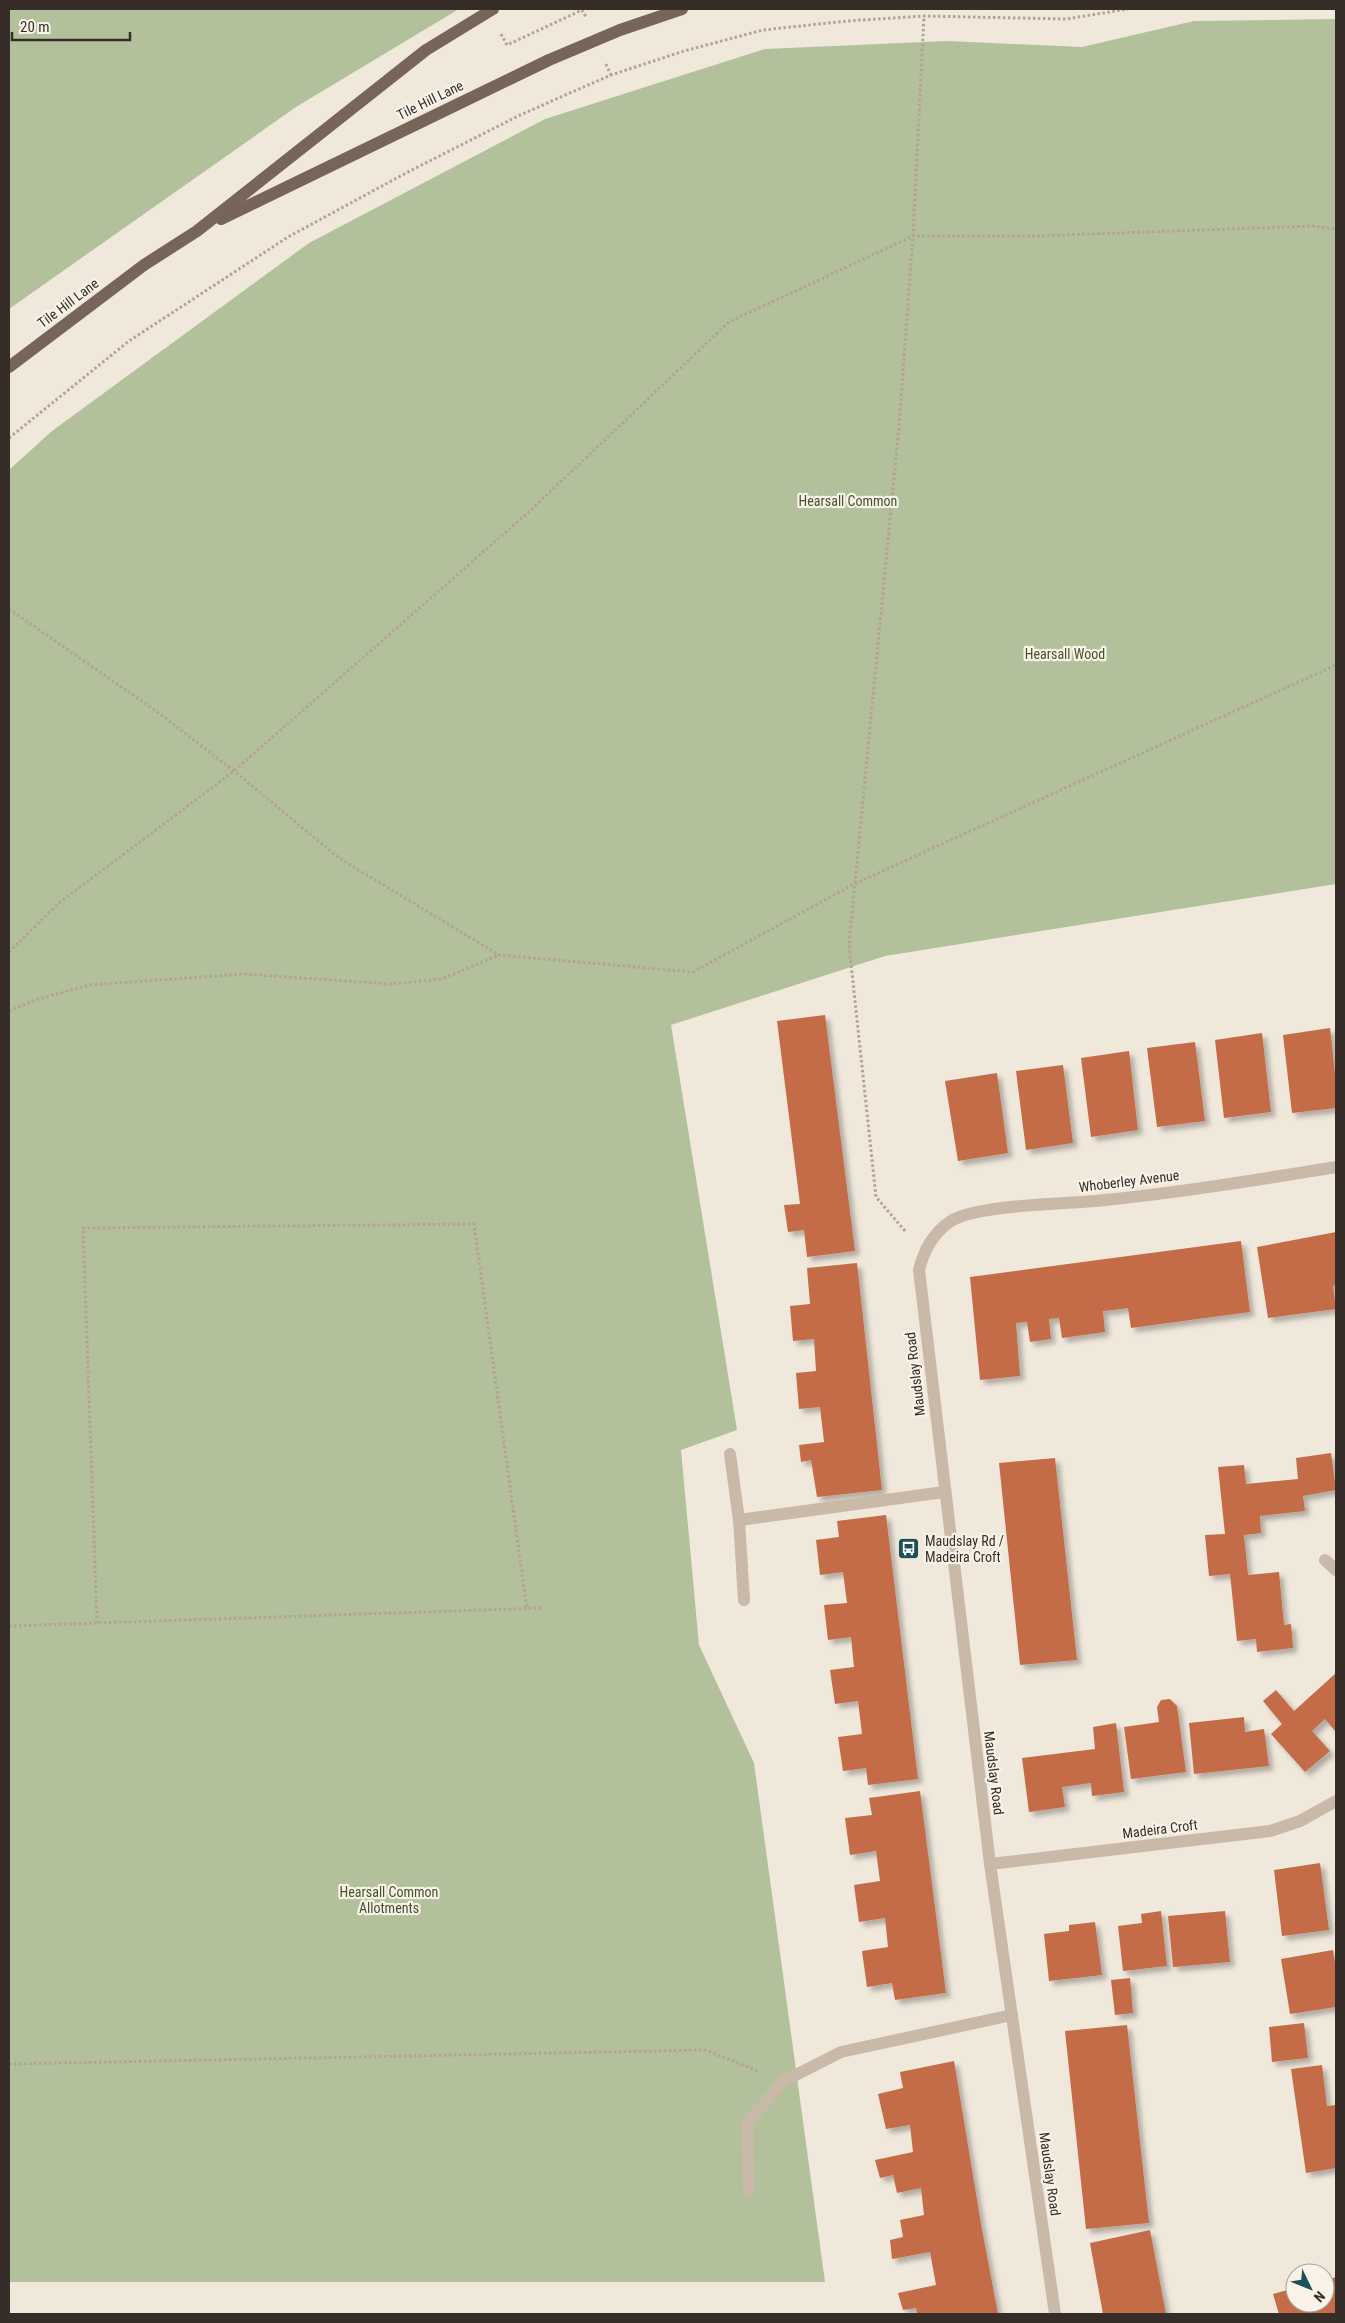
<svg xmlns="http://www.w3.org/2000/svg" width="1345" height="2323" viewBox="0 0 1345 2323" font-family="'Roboto Condensed',sans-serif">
<defs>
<filter id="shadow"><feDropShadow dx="4.5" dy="4.5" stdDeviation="2.5" flood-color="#0004"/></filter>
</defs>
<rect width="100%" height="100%" fill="#f1e8dc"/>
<g fill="#b2c09c">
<path d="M 9,9 L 459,9 L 296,107 L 9,309 Z"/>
<path d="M 1336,19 L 1336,884 L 885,956 L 671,1025 L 737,1430 L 681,1450 L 699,1645 L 754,1763 L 825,2282 L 9,2282 L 9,470 L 52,431 L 309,243 L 545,119 L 765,49 L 947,41 L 1082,47 L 1194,21 Z"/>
</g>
<g fill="#c46c47" filter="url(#shadow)">
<path d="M 825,1015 L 855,1251 L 807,1257 L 804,1230 L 788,1232 L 784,1205 L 800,1204 L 777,1021 Z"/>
<path d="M 1330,1028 L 1336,1082 L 1336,1108 L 1292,1113 L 1283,1035 Z"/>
<path d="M 1262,1033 L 1271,1112 L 1224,1118 L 1215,1040 Z"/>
<path d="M 1195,1042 L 1205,1121 L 1157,1127 L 1147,1048 Z"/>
<path d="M 1129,1051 L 1138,1130 L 1091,1137 L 1081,1058 Z"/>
<path d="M 1063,1065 L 1073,1143 L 1026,1150 L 1016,1071 Z"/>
<path d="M 997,1073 L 1008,1153 L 958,1161 L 945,1081 Z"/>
<path d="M 1336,1232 L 1336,1285 L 1333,1286 L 1336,1309 L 1268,1318 L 1257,1247 Z"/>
<path d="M 1241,1241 L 1250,1312 L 1131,1328 L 1128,1308 L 1113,1310 L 1103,1311 L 1105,1332 L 1062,1338 L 1059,1318 L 1049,1319 L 1051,1339 L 1030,1342 L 1027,1322 L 1016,1323 L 1020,1376 L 980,1380 L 970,1277 Z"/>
<path d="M 857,1263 L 882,1490 L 817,1497 L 811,1460 L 801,1462 L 799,1445 L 824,1442 L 820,1407 L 799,1409 L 796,1373 L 816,1371 L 814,1339 L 793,1341 L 790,1306 L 810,1304 L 807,1268 Z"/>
<path d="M 1331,1453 L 1336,1490 L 1303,1496 L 1305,1511 L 1260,1516 L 1261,1533 L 1244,1535 L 1248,1575 L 1279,1572 L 1284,1625 L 1291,1624 L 1293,1648 L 1257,1652 L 1256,1639 L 1237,1641 L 1230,1574 L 1209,1576 L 1205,1535 L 1225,1534 L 1218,1467 L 1244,1465 L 1246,1484 L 1298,1479 L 1296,1458 Z"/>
<path d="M 1055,1458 L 1077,1660 L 1020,1665 L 999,1463 Z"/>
<path d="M 886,1515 L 918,1779 L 868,1785 L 866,1768 L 843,1771 L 838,1737 L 862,1734 L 858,1701 L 835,1704 L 830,1670 L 854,1667 L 851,1637 L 828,1640 L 824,1605 L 847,1603 L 843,1572 L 820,1575 L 816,1540 L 839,1537 L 837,1521 Z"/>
<path d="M 1336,1673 L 1336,1732 L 1325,1719 L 1312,1731 L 1330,1751 L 1305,1772 L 1271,1734 L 1282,1724 L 1263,1701 L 1276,1690 L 1294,1711 Z"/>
<path d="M 1170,1699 L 1177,1706 L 1186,1772 L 1131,1779 L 1124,1727 L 1159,1722 L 1157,1707 L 1161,1700 Z"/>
<path d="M 1244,1717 L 1245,1732 L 1264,1729 L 1269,1766 L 1194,1774 L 1189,1723 Z"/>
<path d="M 1116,1723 L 1124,1792 L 1092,1796 L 1091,1783 L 1062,1787 L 1065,1807 L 1029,1812 L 1022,1758 L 1095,1749 L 1093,1727 Z"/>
<path d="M 920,1791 L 946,1993 L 895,2000 L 892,1983 L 867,1987 L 862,1951 L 888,1947 L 885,1918 L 859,1922 L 854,1885 L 880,1881 L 876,1851 L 850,1855 L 845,1818 L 872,1815 L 869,1798 Z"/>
<path d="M 1320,1863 L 1329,1930 L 1282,1936 L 1274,1870 Z"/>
<path d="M 1161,1911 L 1167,1966 L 1123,1971 L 1118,1926 L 1142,1923 L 1141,1914 Z"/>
<path d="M 1225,1911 L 1230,1962 L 1173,1967 L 1168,1916 Z"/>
<path d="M 1095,1922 L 1102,1975 L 1049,1981 L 1044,1934 L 1069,1931 L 1069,1925 Z"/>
<path d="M 1333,1950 L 1336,1969 L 1336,2007 L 1290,2014 L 1281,1959 Z"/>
<path d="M 1130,1978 L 1133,2013 L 1115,2015 L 1111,1980 Z"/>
<path d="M 1304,2023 L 1308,2058 L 1272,2062 L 1269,2027 Z"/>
<path d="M 1127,2025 L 1149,2223 L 1086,2229 L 1065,2031 Z"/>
<path d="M 954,2061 L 981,2224 L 998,2314 L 917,2314 L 916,2308 L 903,2310 L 898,2293 L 936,2285 L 930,2252 L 892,2259 L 890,2240 L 903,2237 L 900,2220 L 924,2215 L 921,2188 L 897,2193 L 893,2175 L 880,2178 L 875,2160 L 913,2152 L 910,2125 L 886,2129 L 878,2094 L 903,2088 L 900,2072 Z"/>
<path d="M 1322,2065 L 1327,2106 L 1336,2105 L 1336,2168 L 1306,2173 L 1291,2069 Z"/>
<path d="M 1150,2230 L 1166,2314 L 1103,2314 L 1090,2243 Z"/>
<path d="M 1336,2277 L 1336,2314 L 1279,2314 L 1273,2294 L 1295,2288 L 1295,2303 L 1325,2303 L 1325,2280 Z"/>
</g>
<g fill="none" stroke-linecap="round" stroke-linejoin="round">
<g stroke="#b5a392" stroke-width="3" stroke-dasharray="2.5 2.5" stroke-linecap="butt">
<path d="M 501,34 L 507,45 L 582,10 L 586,17"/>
<path d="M 606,64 L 611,75"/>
<path d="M 9,438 L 129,341 L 288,237 L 406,173 L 520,115 L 611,75 L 684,51 L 763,30 L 847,21 L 924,16 L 1066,19 L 1128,9"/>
<path d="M 9,609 L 156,711 L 234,771 L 339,858 L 499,955 L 693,972 L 854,884 L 1336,665"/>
<path d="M 9,952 L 59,903 L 234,771 L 532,509 L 729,322 L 913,236 L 1036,236 L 1313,226 L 1336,229"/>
<path d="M 9,1011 L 35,1000 L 89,985 L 243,974 L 390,984 L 442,979 L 499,955"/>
<path d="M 905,1231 L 876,1197 L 849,945 L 899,426 L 913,236 L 924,16"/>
<path d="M 97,1623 L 83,1228 L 474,1224 L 527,1610"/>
<path d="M 9,1626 L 541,1608"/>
<path d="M 9,2064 L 705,2050 L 758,2071"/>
</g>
<g stroke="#c9b9a8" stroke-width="12">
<path d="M 730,1454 L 739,1520 L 944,1492"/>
<path d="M 739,1520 L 744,1600"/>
<path d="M 1325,1560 L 1336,1570"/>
<path d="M 990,1864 L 1270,1831 L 1300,1821 L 1336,1801"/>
<path d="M 749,2191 L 747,2123 L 784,2081 L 841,2052 L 1012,2015"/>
<path d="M 1055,2314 L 990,1864 L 919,1270 C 924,1249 933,1233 951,1221 C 976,1205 1063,1204 1096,1201 C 1177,1193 1257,1180 1336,1167"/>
</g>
<g stroke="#786559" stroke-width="12">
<path d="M 221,219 L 549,60 L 620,30 L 682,9"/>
<path d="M 9,367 L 144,265 L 197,231 L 426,50 L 493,9"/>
</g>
</g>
<defs>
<symbol id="bus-square" viewBox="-11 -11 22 22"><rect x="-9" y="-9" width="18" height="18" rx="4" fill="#1e5057" stroke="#f9f2e8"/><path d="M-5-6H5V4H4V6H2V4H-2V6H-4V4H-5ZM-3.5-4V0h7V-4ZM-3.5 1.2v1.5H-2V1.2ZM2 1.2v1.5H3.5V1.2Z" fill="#fff"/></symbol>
</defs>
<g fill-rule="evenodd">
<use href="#bus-square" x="896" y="1536" width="25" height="25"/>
</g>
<g text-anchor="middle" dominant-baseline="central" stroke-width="4.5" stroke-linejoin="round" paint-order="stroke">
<g font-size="14" fill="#362d28" stroke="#f9f2e8">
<text transform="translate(430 100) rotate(-26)">Tile Hill Lane</text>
<text transform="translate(68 303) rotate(-37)">Tile Hill Lane</text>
<text transform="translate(1129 1181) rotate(-7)">Whoberley Avenue</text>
<text transform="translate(915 1374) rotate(-97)">Maudslay Road</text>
<text transform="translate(994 1773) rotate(83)">Maudslay Road</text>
<text transform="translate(1160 1829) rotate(-7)">Madeira Croft</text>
<text transform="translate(1050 2174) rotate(82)">Maudslay Road</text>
</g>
<g font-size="14" fill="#43542c" stroke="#f9f2e8">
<text x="848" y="501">Hearsall Common</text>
<text x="1065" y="654">Hearsall Wood</text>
<text x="389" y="1892">Hearsall Common<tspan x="389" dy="16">Allotments</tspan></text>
</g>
<g font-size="14" fill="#362d28" stroke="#f9f2e8" text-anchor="start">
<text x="925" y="1541">Maudslay Rd /<tspan x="925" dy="16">Madeira Croft</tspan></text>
</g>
</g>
<rect width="1345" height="2323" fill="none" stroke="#362d28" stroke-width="20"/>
<g transform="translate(1310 2288) rotate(133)"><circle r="24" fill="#f9f2e8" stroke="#aba39b"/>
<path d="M0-4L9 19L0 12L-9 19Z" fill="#1e5057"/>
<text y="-8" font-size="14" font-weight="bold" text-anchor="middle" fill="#362d28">N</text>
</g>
<path d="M12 32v8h118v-8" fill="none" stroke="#362d28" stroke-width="2.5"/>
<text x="20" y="32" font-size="15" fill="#362d28" stroke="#f9f2e8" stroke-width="4" paint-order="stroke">20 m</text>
</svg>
